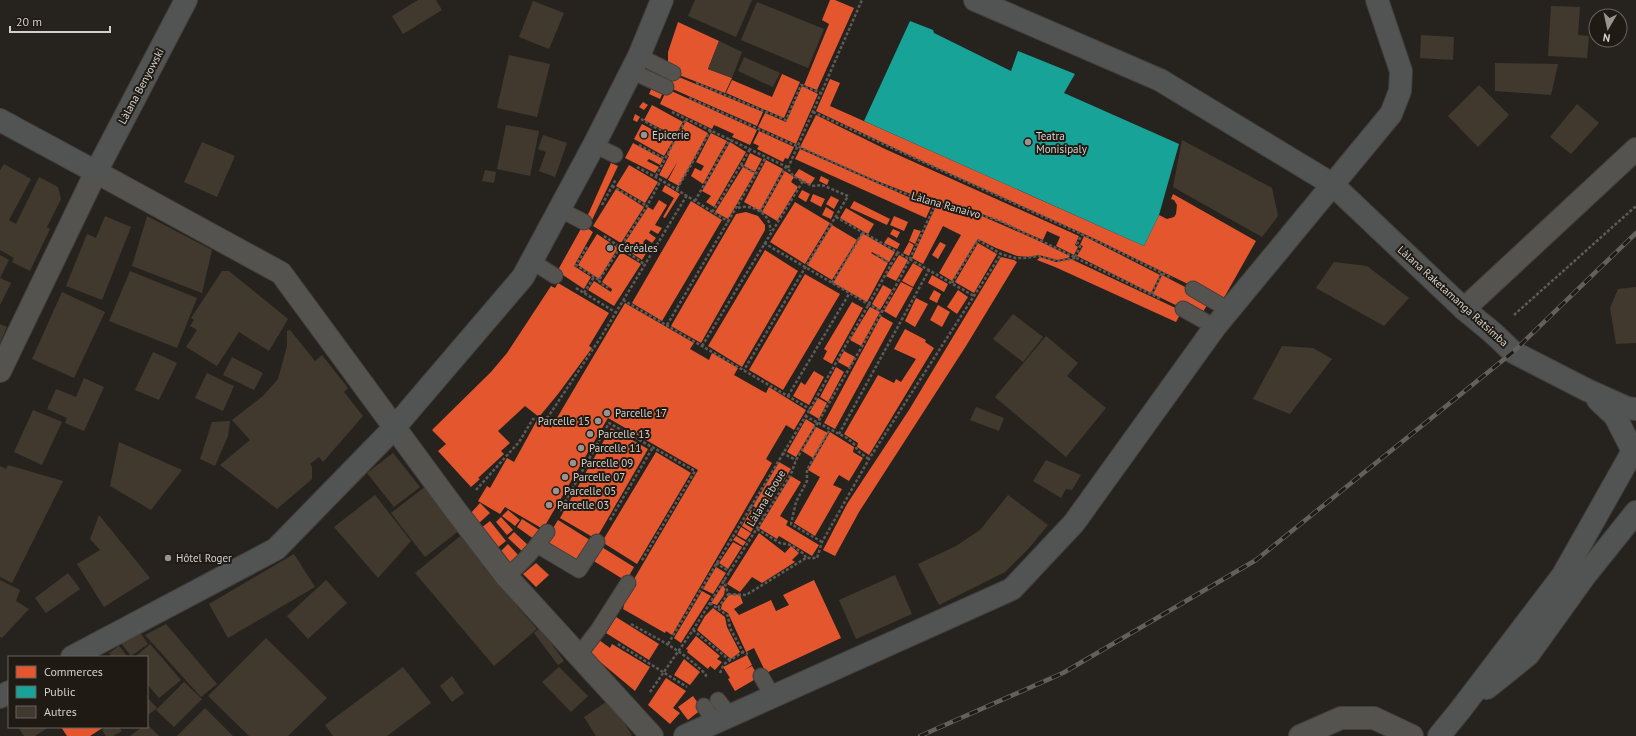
<svg xmlns="http://www.w3.org/2000/svg" width="1636" height="736" viewBox="0 0 1636 736" font-family="'PT Sans',sans-serif">
<rect width="100%" height="100%" fill="#26231f"/>
<g fill="#e4572e">
<path d="M 830,0 L 835,0 L 854,8 L 817,90 L 804,85 L 829,24 L 822,20 Z"/>
<path d="M 678,22 L 719,41 L 708,69 L 732,78 L 725,93 L 674,73 L 668,63 L 668,52 Z"/>
<path d="M 782,74 L 800,82 L 784,118 L 726,93 L 732,80 L 772,97 Z"/>
<path d="M 674,75 L 763,112 L 757,126 L 668,87 Z"/>
<path d="M 830,79 L 840,83 L 830,106 L 1144,246 L 1159,215 L 1167,219 L 1174,217 L 1176,214 L 1177,205 L 1174,200 L 1171,199 L 1173,194 L 1256,241 L 1221,303 L 1190,285 L 1093,238 L 915,158 L 816,111 Z"/>
<path d="M 654,83 L 665,88 L 660,99 L 649,94 Z"/>
<path d="M 802,86 L 818,94 L 796,144 L 758,127 L 765,113 L 786,122 Z"/>
<path d="M 667,89 L 757,130 L 750,145 L 732,137 L 734,134 L 714,125 L 712,129 L 660,104 Z"/>
<path d="M 643,102 L 648,105 L 644,110 L 639,107 Z"/>
<path d="M 652,105 L 683,122 L 675,136 L 644,120 Z"/>
<path d="M 635,114 L 640,117 L 637,122 L 633,120 Z"/>
<path d="M 816,115 L 885,149 L 1079,236 L 1075,245 L 1078,247 L 1074,255 L 1056,246 L 1060,237 L 1047,231 L 1043,240 L 973,210 L 958,206 L 929,201 L 872,179 L 800,147 Z"/>
<path d="M 686,121 L 708,133 L 679,186 L 668,180 L 678,161 L 667,179 L 659,175 L 669,156 L 667,155 Z"/>
<path d="M 642,124 L 673,141 L 664,156 L 634,139 Z"/>
<path d="M 759,131 L 794,147 L 788,159 L 785,158 L 783,162 L 757,149 L 759,146 L 753,143 Z"/>
<path d="M 711,133 L 727,141 L 703,184 L 691,176 L 695,168 L 701,171 L 704,166 L 696,162 Z"/>
<path d="M 730,142 L 746,152 L 714,207 L 706,202 L 711,196 L 702,191 Z"/>
<path d="M 633,143 L 663,159 L 660,165 L 649,159 L 647,161 L 659,167 L 655,173 L 625,158 Z"/>
<path d="M 800,149 L 931,207 L 926,218 L 795,159 Z"/>
<path d="M 750,153 L 762,159 L 755,172 L 744,166 Z"/>
<path d="M 766,160 L 783,169 L 760,211 L 744,202 Z"/>
<path d="M 611,163 L 618,166 L 592,220 L 587,217 Z"/>
<path d="M 629,165 L 658,182 L 645,203 L 616,186 Z"/>
<path d="M 743,167 L 755,173 L 728,219 L 715,212 Z"/>
<path d="M 799,169 L 815,178 L 810,185 L 794,176 Z"/>
<path d="M 785,171 L 794,177 L 791,182 L 798,187 L 777,221 L 762,212 Z"/>
<path d="M 821,176 L 829,180 L 827,185 L 819,181 Z"/>
<path d="M 665,185 L 680,194 L 665,218 L 663,217 L 674,198 L 662,191 Z"/>
<path d="M 616,189 L 644,207 L 621,243 L 593,226 Z"/>
<path d="M 802,190 L 810,194 L 806,202 L 798,197 Z"/>
<path d="M 813,194 L 825,199 L 821,207 L 810,201 Z"/>
<path d="M 831,196 L 839,200 L 834,209 L 826,204 Z"/>
<path d="M 659,200 L 667,205 L 655,225 L 662,228 L 658,234 L 651,230 L 649,233 L 656,238 L 652,243 L 646,239 L 643,242 L 650,247 L 642,260 L 622,247 L 648,207 L 653,210 Z"/>
<path d="M 691,201 L 722,220 L 662,321 L 632,303 Z"/>
<path d="M 854,201 L 890,219 L 887,225 L 850,208 Z"/>
<path d="M 795,202 L 830,223 L 805,264 L 770,242 Z"/>
<path d="M 936,206 L 982,216 L 1037,240 L 1070,256 L 1068,258 L 1057,260 L 1039,255 L 1030,257 L 1017,256 L 996,248 L 978,239 L 952,281 L 939,273 L 961,235 L 943,226 L 923,264 L 912,258 Z"/>
<path d="M 826,207 L 834,212 L 831,219 L 822,215 Z"/>
<path d="M 846,208 L 874,224 L 868,234 L 840,218 Z"/>
<path d="M 746,212 L 758,216 L 765,225 L 765,230 L 701,343 L 671,326 L 736,214 Z"/>
<path d="M 894,216 L 908,222 L 904,231 L 890,225 Z"/>
<path d="M 583,225 L 593,232 L 574,266 L 591,277 L 584,289 L 560,273 L 560,271 L 558,270 Z"/>
<path d="M 832,225 L 857,240 L 832,280 L 807,265 Z"/>
<path d="M 893,229 L 900,232 L 897,238 L 890,234 Z"/>
<path d="M 914,229 L 921,231 L 915,244 L 909,241 Z"/>
<path d="M 862,233 L 895,252 L 889,262 L 872,252 L 871,253 L 888,263 L 867,302 L 833,283 Z"/>
<path d="M 597,234 L 618,248 L 599,279 L 578,265 Z"/>
<path d="M 1084,236 L 1160,275 L 1151,293 L 1077,256 L 1083,246 L 1080,245 Z"/>
<path d="M 888,237 L 900,244 L 897,249 L 884,243 Z"/>
<path d="M 909,242 L 914,245 L 909,256 L 903,253 Z"/>
<path d="M 940,242 L 946,245 L 938,259 L 932,255 Z"/>
<path d="M 978,243 L 997,254 L 974,293 L 955,282 Z"/>
<path d="M 765,250 L 798,271 L 742,367 L 708,346 Z"/>
<path d="M 621,252 L 641,264 L 614,306 L 588,290 L 594,281 L 611,292 L 612,289 L 602,282 Z"/>
<path d="M 899,255 L 908,260 L 896,281 L 886,276 Z"/>
<path d="M 1001,257 L 1014,260 L 1017,262 L 966,346 L 859,512 L 835,556 L 823,550 L 847,504 L 909,410 Z"/>
<path d="M 1040,257 L 1056,262 L 1071,259 L 1182,311 L 1176,322 L 1055,267 L 1037,260 Z"/>
<path d="M 913,263 L 923,269 L 913,287 L 902,281 Z"/>
<path d="M 805,274 L 840,294 L 783,390 L 749,370 Z"/>
<path d="M 932,275 L 948,284 L 944,292 L 928,283 Z"/>
<path d="M 1162,275 L 1210,300 L 1200,317 L 1153,294 Z"/>
<path d="M 901,282 L 913,288 L 896,318 L 884,311 Z"/>
<path d="M 558,283 L 609,313 L 589,346 L 592,348 L 558,394 L 539,417 L 525,406 L 498,431 L 510,443 L 501,451 L 504,454 L 478,478 L 480,479 L 471,487 L 438,451 L 446,444 L 432,430 L 491,372 L 507,353 L 551,286 L 555,288 Z"/>
<path d="M 883,285 L 892,290 L 880,310 L 872,304 Z"/>
<path d="M 934,290 L 941,294 L 937,303 L 929,299 Z"/>
<path d="M 958,290 L 968,297 L 957,314 L 947,307 Z"/>
<path d="M 916,298 L 928,304 L 915,327 L 905,321 Z"/>
<path d="M 852,302 L 863,308 L 832,364 L 823,359 L 827,351 L 824,349 Z"/>
<path d="M 625,303 L 694,343 L 690,349 L 709,360 L 712,353 L 738,368 L 734,375 L 766,393 L 769,387 L 806,410 L 794,430 L 786,425 L 773,447 L 766,459 L 772,463 L 672,635 L 666,631 L 665,633 L 623,609 L 624,606 L 620,603 L 698,470 L 608,418 L 543,529 L 505,507 L 500,514 L 478,501 L 487,486 L 490,488 L 507,458 L 514,462 L 537,420 L 551,428 Z"/>
<path d="M 938,305 L 950,312 L 942,327 L 930,320 Z"/>
<path d="M 870,307 L 880,312 L 861,346 L 850,340 Z"/>
<path d="M 881,316 L 893,323 L 835,429 L 824,423 Z"/>
<path d="M 905,329 L 926,340 L 925,342 L 934,348 L 869,455 L 857,447 L 858,443 L 844,434 L 878,375 L 894,383 L 896,379 L 901,382 L 916,359 L 894,349 Z"/>
<path d="M 844,351 L 855,357 L 849,368 L 838,362 Z"/>
<path d="M 836,367 L 844,372 L 828,402 L 820,397 Z"/>
<path d="M 814,371 L 824,377 L 809,405 L 793,396 L 801,382 L 805,385 Z"/>
<path d="M 818,398 L 827,403 L 819,419 L 809,413 Z"/>
<path d="M 806,419 L 815,425 L 796,457 L 787,452 Z"/>
<path d="M 816,427 L 828,433 L 813,458 L 802,451 Z"/>
<path d="M 611,428 L 648,449 L 596,539 L 560,518 Z"/>
<path d="M 830,432 L 854,447 L 853,452 L 863,458 L 849,481 L 839,475 L 833,485 L 842,489 L 815,536 L 794,523 L 820,477 L 808,470 Z"/>
<path d="M 656,452 L 691,473 L 637,564 L 602,542 Z"/>
<path d="M 779,462 L 791,469 L 763,513 L 753,506 Z"/>
<path d="M 791,476 L 801,482 L 780,516 L 788,521 L 786,525 L 819,545 L 812,556 L 779,536 L 777,539 L 759,528 Z"/>
<path d="M 480,503 L 490,513 L 479,523 L 470,514 Z"/>
<path d="M 508,510 L 520,520 L 515,526 L 502,516 Z"/>
<path d="M 751,510 L 761,516 L 751,532 L 742,526 Z"/>
<path d="M 501,517 L 513,530 L 507,535 L 496,522 Z"/>
<path d="M 522,519 L 544,533 L 538,542 L 517,527 Z"/>
<path d="M 558,520 L 593,542 L 578,566 L 543,545 Z"/>
<path d="M 490,521 L 506,541 L 497,548 L 481,528 Z"/>
<path d="M 741,527 L 751,533 L 746,540 L 737,535 Z"/>
<path d="M 514,532 L 530,547 L 524,553 L 508,538 Z"/>
<path d="M 759,533 L 785,553 L 791,546 L 799,553 L 792,560 L 795,562 L 762,583 L 752,577 L 740,592 L 727,584 Z"/>
<path d="M 736,536 L 746,542 L 743,546 L 733,540 Z"/>
<path d="M 733,542 L 742,547 L 728,569 L 719,563 Z"/>
<path d="M 508,544 L 520,557 L 512,564 L 500,552 Z"/>
<path d="M 600,546 L 634,567 L 626,581 L 592,560 Z"/>
<path d="M 536,563 L 549,575 L 536,587 L 523,574 Z"/>
<path d="M 716,567 L 726,573 L 713,594 L 703,589 Z"/>
<path d="M 814,580 L 841,638 L 766,673 L 754,648 L 746,652 L 728,613 L 721,609 L 722,604 L 729,595 L 735,594 L 740,595 L 743,603 L 734,609 L 739,615 L 771,600 L 776,611 L 789,605 L 783,595 Z"/>
<path d="M 723,585 L 725,589 L 724,595 L 717,605 L 711,603 Z"/>
<path d="M 702,591 L 711,596 L 681,643 L 674,638 Z"/>
<path d="M 713,608 L 725,617 L 727,627 L 740,652 L 731,659 L 697,630 L 705,616 Z"/>
<path d="M 616,617 L 659,644 L 649,660 L 606,633 Z"/>
<path d="M 696,636 L 720,656 L 717,659 L 722,662 L 715,670 L 710,666 L 708,669 L 687,652 L 688,650 L 686,649 Z"/>
<path d="M 595,637 L 610,648 L 612,644 L 650,667 L 635,691 L 586,650 Z"/>
<path d="M 747,655 L 752,665 L 744,670 L 752,666 L 759,677 L 735,691 L 728,679 L 730,678 L 723,667 Z"/>
<path d="M 684,659 L 700,672 L 690,685 L 674,675 Z"/>
<path d="M 666,678 L 686,691 L 673,708 L 680,713 L 670,724 L 648,705 Z"/>
<path d="M 693,696 L 702,709 L 688,720 L 678,707 Z"/>
<path d="M 61,727 L 104,727 L 90,736 L 67,736 Z"/>
</g>
<path fill="#17a398" d="M 910,21 L 933,30 L 934,33 L 1011,71 L 1018,51 L 1075,74 L 1064,93 L 1179,144 L 1159,215 L 1144,246 L 864,121 Z"/>
<g fill="#41392e">
<path d="M 418,0 L 436,0 L 442,10 L 403,34 L 392,16 Z"/>
<path d="M 695,0 L 752,0 L 736,37 L 688,16 Z"/>
<path d="M 533,1 L 564,13 L 549,49 L 519,37 Z"/>
<path d="M 757,2 L 824,29 L 808,68 L 741,40 Z"/>
<path d="M 1551,6 L 1580,7 L 1578,35 L 1589,36 L 1587,58 L 1548,56 Z"/>
<path d="M 1421,35 L 1454,37 L 1453,60 L 1420,58 Z"/>
<path d="M 719,41 L 742,52 L 732,78 L 708,69 Z"/>
<path d="M 509,55 L 550,64 L 537,117 L 497,108 Z"/>
<path d="M 744,57 L 780,73 L 773,87 L 738,71 Z"/>
<path d="M 1495,63 L 1558,64 L 1551,95 L 1495,91 Z"/>
<path d="M 1479,85 L 1509,115 L 1478,147 L 1448,116 Z"/>
<path d="M 1577,104 L 1599,123 L 1571,154 L 1550,137 Z"/>
<path d="M 506,125 L 539,131 L 530,176 L 497,169 Z"/>
<path d="M 543,135 L 567,143 L 555,177 L 539,171 L 546,152 L 538,149 Z"/>
<path d="M 1182,140 L 1272,188 L 1278,216 L 1262,237 L 1173,187 Z"/>
<path d="M 202,142 L 235,156 L 217,197 L 184,182 Z"/>
<path d="M 4,164 L 31,179 L 9,220 L 16,224 L 39,177 L 58,187 L 61,199 L 47,227 L 50,229 L 30,271 L 12,262 L 14,258 L 0,250 L 0,170 Z"/>
<path d="M 485,170 L 496,172 L 494,183 L 482,181 Z"/>
<path d="M 105,216 L 131,227 L 102,300 L 66,286 L 87,234 L 96,238 Z"/>
<path d="M 147,216 L 212,250 L 202,293 L 132,266 Z"/>
<path d="M 0,255 L 9,260 L 0,278 L 11,283 L 0,305 Z"/>
<path d="M 1334,262 L 1367,266 L 1409,298 L 1384,326 L 1316,288 Z"/>
<path d="M 130,271 L 197,298 L 177,348 L 109,321 Z"/>
<path d="M 222,271 L 229,271 L 288,319 L 269,351 L 239,332 L 217,366 L 186,347 L 197,330 L 190,326 L 194,320 L 191,318 Z"/>
<path d="M 1636,287 L 1636,343 L 1616,344 L 1610,308 L 1618,289 Z"/>
<path d="M 62,292 L 105,312 L 74,378 L 32,359 Z"/>
<path d="M 1013,314 L 1043,337 L 1023,362 L 993,339 Z"/>
<path d="M 0,324 L 7,327 L 0,343 Z"/>
<path d="M 290,330 L 315,361 L 322,355 L 348,388 L 344,392 L 363,416 L 323,462 L 319,457 L 310,464 L 312,467 L 312,479 L 277,509 L 220,465 L 250,440 L 232,420 L 263,396 L 278,379 L 287,346 L 287,331 Z"/>
<path d="M 1046,336 L 1078,363 L 1067,376 L 1106,408 L 1066,457 L 995,397 Z"/>
<path d="M 1282,346 L 1313,348 L 1332,359 L 1290,414 L 1253,399 Z"/>
<path d="M 153,352 L 177,363 L 159,400 L 135,390 Z"/>
<path d="M 232,357 L 263,373 L 254,390 L 223,375 Z"/>
<path d="M 207,373 L 234,386 L 223,411 L 195,398 Z"/>
<path d="M 84,378 L 104,387 L 84,431 L 65,423 L 67,418 L 47,409 L 56,389 L 76,397 Z"/>
<path d="M 976,407 L 1004,418 L 999,431 L 970,420 Z"/>
<path d="M 33,410 L 62,422 L 42,465 L 14,452 Z"/>
<path d="M 230,421 L 228,436 L 215,466 L 200,459 L 212,422 Z"/>
<path d="M 119,442 L 182,470 L 151,510 L 110,486 Z"/>
<path d="M 393,453 L 420,487 L 394,507 L 367,473 Z"/>
<path d="M 1046,460 L 1081,475 L 1072,490 L 1066,489 L 1061,498 L 1033,481 Z"/>
<path d="M 8,465 L 63,481 L 12,583 L 0,577 L 0,466 L 6,469 Z"/>
<path d="M 426,486 L 460,530 L 425,557 L 391,513 Z"/>
<path d="M 375,495 L 411,541 L 378,578 L 334,527 Z"/>
<path d="M 1008,495 L 1048,525 L 1029,548 L 1005,572 L 939,605 L 918,564 L 956,546 L 980,530 Z"/>
<path d="M 99,515 L 150,578 L 104,607 L 77,564 L 100,550 L 90,539 Z"/>
<path d="M 464,533 L 489,563 L 484,567 L 485,569 L 490,565 L 494,571 L 490,574 L 491,576 L 495,572 L 500,578 L 496,581 L 500,586 L 505,582 L 513,591 L 508,595 L 509,597 L 514,593 L 522,601 L 517,606 L 537,629 L 494,666 L 415,573 Z"/>
<path d="M 294,554 L 315,587 L 228,638 L 209,604 Z"/>
<path d="M 68,573 L 80,589 L 46,613 L 35,598 Z"/>
<path d="M 895,575 L 912,614 L 856,639 L 839,600 Z"/>
<path d="M 0,580 L 20,590 L 16,601 L 29,609 L 2,638 L 0,637 Z"/>
<path d="M 326,580 L 347,603 L 308,639 L 287,616 Z"/>
<path d="M 166,624 L 217,684 L 201,697 L 145,635 Z"/>
<path d="M 540,628 L 564,661 L 558,665 L 534,633 Z"/>
<path d="M 139,631 L 148,644 L 131,656 L 121,643 Z"/>
<path d="M 266,638 L 327,698 L 288,736 L 249,736 L 208,696 Z"/>
<path d="M 150,644 L 181,680 L 159,698 L 147,684 L 147,657 L 135,657 Z"/>
<path d="M 119,646 L 127,656 L 112,657 L 109,653 Z"/>
<path d="M 403,667 L 431,703 L 387,736 L 333,736 L 325,725 Z"/>
<path d="M 559,667 L 588,696 L 571,712 L 542,682 Z"/>
<path d="M 452,676 L 464,693 L 452,702 L 440,686 Z"/>
<path d="M 184,682 L 202,699 L 174,727 L 156,710 Z"/>
<path d="M 147,697 L 157,708 L 148,715 L 147,714 Z"/>
<path d="M 609,700 L 632,735 L 630,736 L 596,736 L 584,717 Z"/>
<path d="M 205,708 L 233,736 L 177,736 Z"/>
<path d="M 147,724 L 159,736 L 130,736 L 142,727 L 147,727 Z"/>
<path d="M 18,727 L 49,727 L 35,736 L 24,736 Z"/>
<path d="M 106,727 L 119,727 L 122,731 L 113,736 L 106,736 L 102,730 Z"/>
</g>
<g fill="none" stroke-linecap="round" stroke-linejoin="round">
<defs>
<g id="lane">
<path d="M 639,56 L 673,73"/>
<path d="M 631,71 L 666,87"/>
<path d="M 594,145 L 615,155"/>
<path d="M 561,210 L 584,222"/>
<path d="M 533,262 L 555,276"/>
<path d="M 1193,289 L 1229,310"/>
<path d="M 1183,309 L 1215,327"/>
<path d="M 537,545 L 579,570 L 597,542"/>
<path d="M 506,576 C 523,564 535,548 547,532"/>
<path d="M 578,656 L 598,630 L 628,583"/>
<path d="M 761,676 L 773,697"/>
<path d="M 718,700 L 730,716"/>
<path d="M 704,706 L 715,723"/>
</g>
<g id="street">
<path d="M 1464,309 L 1636,149"/>
<path d="M 0,371 L 96,172 L 281,273 L 456,511 L 506,576 L 652,736"/>
<path d="M 1300,736 L 1341,718 L 1374,718 L 1412,736"/>
</g>
<g id="secondary">
<path d="M 975,0 L 1160,80 L 1332,184 L 1464,309 L 1493,333 L 1513,352 L 1587,390 L 1627,408 L 1636,409"/>
<path d="M 0,120 L 96,172 L 186,0"/>
<path d="M 72,657 L 276,549 L 394,428 L 523,277 L 594,145 L 639,56 L 662,0"/>
<path d="M 1487,688 L 1528,655 L 1584,577 L 1636,512"/>
<path d="M 0,697 L 9,692"/>
<path d="M 685,736 L 1012,589 L 1074,523 L 1215,327 L 1391,114 L 1400,91 L 1401,71 L 1377,0"/>
<path d="M 1439,736 L 1461,709 L 1563,575 L 1633,451 L 1615,416 L 1598,400"/>
</g>
</defs>
<use href="#lane" stroke="#423f3c" stroke-width="17"/>
<use href="#street" stroke="#423f3c" stroke-width="24"/>
<use href="#secondary" stroke="#423f3c" stroke-width="24"/>
<g stroke="#5d5b58" stroke-width="2.5" stroke-dasharray="3 2" stroke-linecap="butt">
<path d="M 696,83 L 786,120 L 801,85 L 821,93"/>
<path d="M 689,98 L 893,189 L 935,205 L 973,212 L 1000,221 L 1161,299"/>
<path d="M 672,112 L 787,167 L 793,176 L 812,186 L 822,185 L 848,196 L 744,370"/>
<path d="M 813,112 L 1097,241 L 1172,278"/>
<path d="M 641,119 L 675,139"/>
<path d="M 639,145 L 665,159"/>
<path d="M 741,165 L 757,174"/>
<path d="M 637,167 L 661,180 L 729,222"/>
<path d="M 788,168 L 862,0"/>
<path d="M 656,176 L 686,119"/>
<path d="M 612,186 L 647,206"/>
<path d="M 677,189 L 711,130"/>
<path d="M 695,201 L 730,139"/>
<path d="M 602,205 L 616,179"/>
<path d="M 738,208 C 753,203 772,215 770,231"/>
<path d="M 712,212 L 720,201 L 750,149"/>
<path d="M 760,212 L 786,167"/>
<path d="M 836,217 L 974,296"/>
<path d="M 604,236 L 644,264"/>
<path d="M 764,243 L 882,312"/>
<path d="M 587,247 L 576,265 L 599,280 L 647,206 L 661,180"/>
<path d="M 877,255 L 891,264"/>
<path d="M 1075,257 L 1080,247 L 1077,244 L 1082,234"/>
<path d="M 599,280 L 600,283 L 609,288"/>
<path d="M 832,283 L 863,232"/>
<path d="M 952,283 L 978,240 L 1001,254 L 1015,258 L 1024,258 L 1039,256 L 1058,261 L 1076,258"/>
<path d="M 576,288 L 615,312"/>
<path d="M 584,293 L 594,277"/>
<path d="M 1152,294 L 1162,273"/>
<path d="M 623,300 L 810,409"/>
<path d="M 1514,315 L 1636,206"/>
<path d="M 667,325 L 766,157"/>
<path d="M 702,346 L 803,181"/>
<path d="M 788,396 L 849,294"/>
<path d="M 805,416 L 847,438 L 855,445 C 857,452 863,455 869,459"/>
<path d="M 839,434 L 929,270"/>
<path d="M 782,453 L 796,460"/>
<path d="M 476,490 L 519,442 L 533,419 L 540,419 L 548,417 L 601,337 L 687,195"/>
<path d="M 749,507 L 764,516"/>
<path d="M 560,511 L 609,423 L 695,471 L 641,562"/>
<path d="M 610,520 L 653,447"/>
<path d="M 757,529 L 780,543 L 791,545 L 804,554 L 806,558"/>
<path d="M 822,542 L 791,524 L 796,502 L 807,481 L 807,470 L 830,429"/>
<path d="M 716,563 L 730,572"/>
<path d="M 728,594 L 746,595 L 806,558 L 817,558 L 822,542 L 869,459 L 1001,254"/>
<path d="M 710,603 L 728,616 L 730,628 L 743,652 L 748,654"/>
<path d="M 718,608 L 728,594 L 724,580"/>
<path d="M 631,624 C 659,640 683,650 706,675 L 705,678"/>
<path d="M 693,630 L 731,661"/>
<path d="M 618,644 L 687,687"/>
<path d="M 668,644 L 810,409 L 898,252"/>
<path d="M 720,673 L 724,664 L 743,652"/>
<path d="M 650,692 L 693,630 L 791,474 L 796,460 L 882,312 L 910,259 L 935,205"/>
</g>
<use href="#lane" stroke="#555350" stroke-width="15"/>
<use href="#street" stroke="#555350" stroke-width="22"/>
<use href="#secondary" stroke="#515453" stroke-width="22"/>
<defs>
<path id="rail" d="M 920,736 L 1063,673 L 1256,560 L 1513,352 L 1636,233"/>
</defs>
<use href="#rail" stroke="#62605d" stroke-width="4.5"/>
<use href="#rail" stroke="#1f1a13" stroke-width="3" stroke-dasharray="9" stroke-linecap="butt"/>
</g>
<g fill="#97938f" stroke="#1f1a13" stroke-width="1.5">
<circle cx="644" cy="135" r="4"/>
<circle cx="1028" cy="142" r="4"/>
<circle cx="610" cy="248" r="4"/>
<circle cx="607" cy="413" r="4"/>
<circle cx="598" cy="421" r="4"/>
<circle cx="590" cy="434" r="4"/>
<circle cx="581" cy="448" r="4"/>
<circle cx="573" cy="463" r="4"/>
<circle cx="565" cy="477" r="4"/>
<circle cx="556" cy="491" r="4"/>
<circle cx="549" cy="505" r="4"/>
<circle cx="168" cy="558" r="4"/>
</g>
<g text-anchor="middle" dominant-baseline="central" stroke-width="4" stroke-linejoin="round" paint-order="stroke">
<g font-size="11" fill="#d4d0cc" stroke="#1f1a13">
<text transform="translate(141 86) rotate(-62)">Làlana Benyowski</text>
<text transform="translate(946 205) rotate(16)">Làlana Ranaivo</text>
<text transform="translate(1453 296) rotate(42)">Làlana Raketamanga Ratsimba</text>
<text transform="translate(766 498) rotate(-59)">Làlana Eboue</text>
</g>
<g font-size="11" fill="#d4d0cc" stroke="#1f1a13" text-anchor="start">
<text x="652" y="135">Epicerie</text>
<text x="1036" y="136">Teatra<tspan x="1036" dy="13">Monisipaly</tspan></text>
<text x="618" y="248">Céréales</text>
<text x="615" y="413">Parcelle 17</text>
<text x="590" y="421" text-anchor="end">Parcelle 15</text>
<text x="598" y="434">Parcelle 13</text>
<text x="589" y="448">Parcelle 11</text>
<text x="581" y="463">Parcelle 09</text>
<text x="573" y="477">Parcelle 07</text>
<text x="564" y="491">Parcelle 05</text>
<text x="557" y="505">Parcelle 03</text>
<text x="176" y="558">Hôtel Roger</text>
</g>
</g>
<rect x="8" y="656" width="140" height="72" fill="#1f1a13" stroke="#67635d"/>
<rect x="16" y="666" width="20" height="12" fill="#e4572e" stroke="#67635d"/>
<text x="44" y="676" font-size="12" fill="#d4d0cc">Commerces</text>
<rect x="16" y="686" width="20" height="12" fill="#17a398" stroke="#67635d"/>
<text x="44" y="696" font-size="12" fill="#d4d0cc">Public</text>
<rect x="16" y="706" width="20" height="12" fill="#41392e" stroke="#67635d"/>
<text x="44" y="716" font-size="12" fill="#d4d0cc">Autres</text>
<g transform="translate(1608 28) rotate(189)"><circle r="19" fill="#1f1a13" stroke="#67635d"/>
<path d="M0-3L7 15L0 10L-7 15Z" fill="#97938f"/>
<text y="-6" font-size="11" font-weight="bold" text-anchor="middle" fill="#d4d0cc">N</text>
</g>
<path d="M10 26v6h100v-6" fill="none" stroke="#d4d0cc" stroke-width="2"/>
<text x="16" y="26" font-size="12" fill="#d4d0cc" stroke="#1f1a13" stroke-width="3" paint-order="stroke">20 m</text>
</svg>
